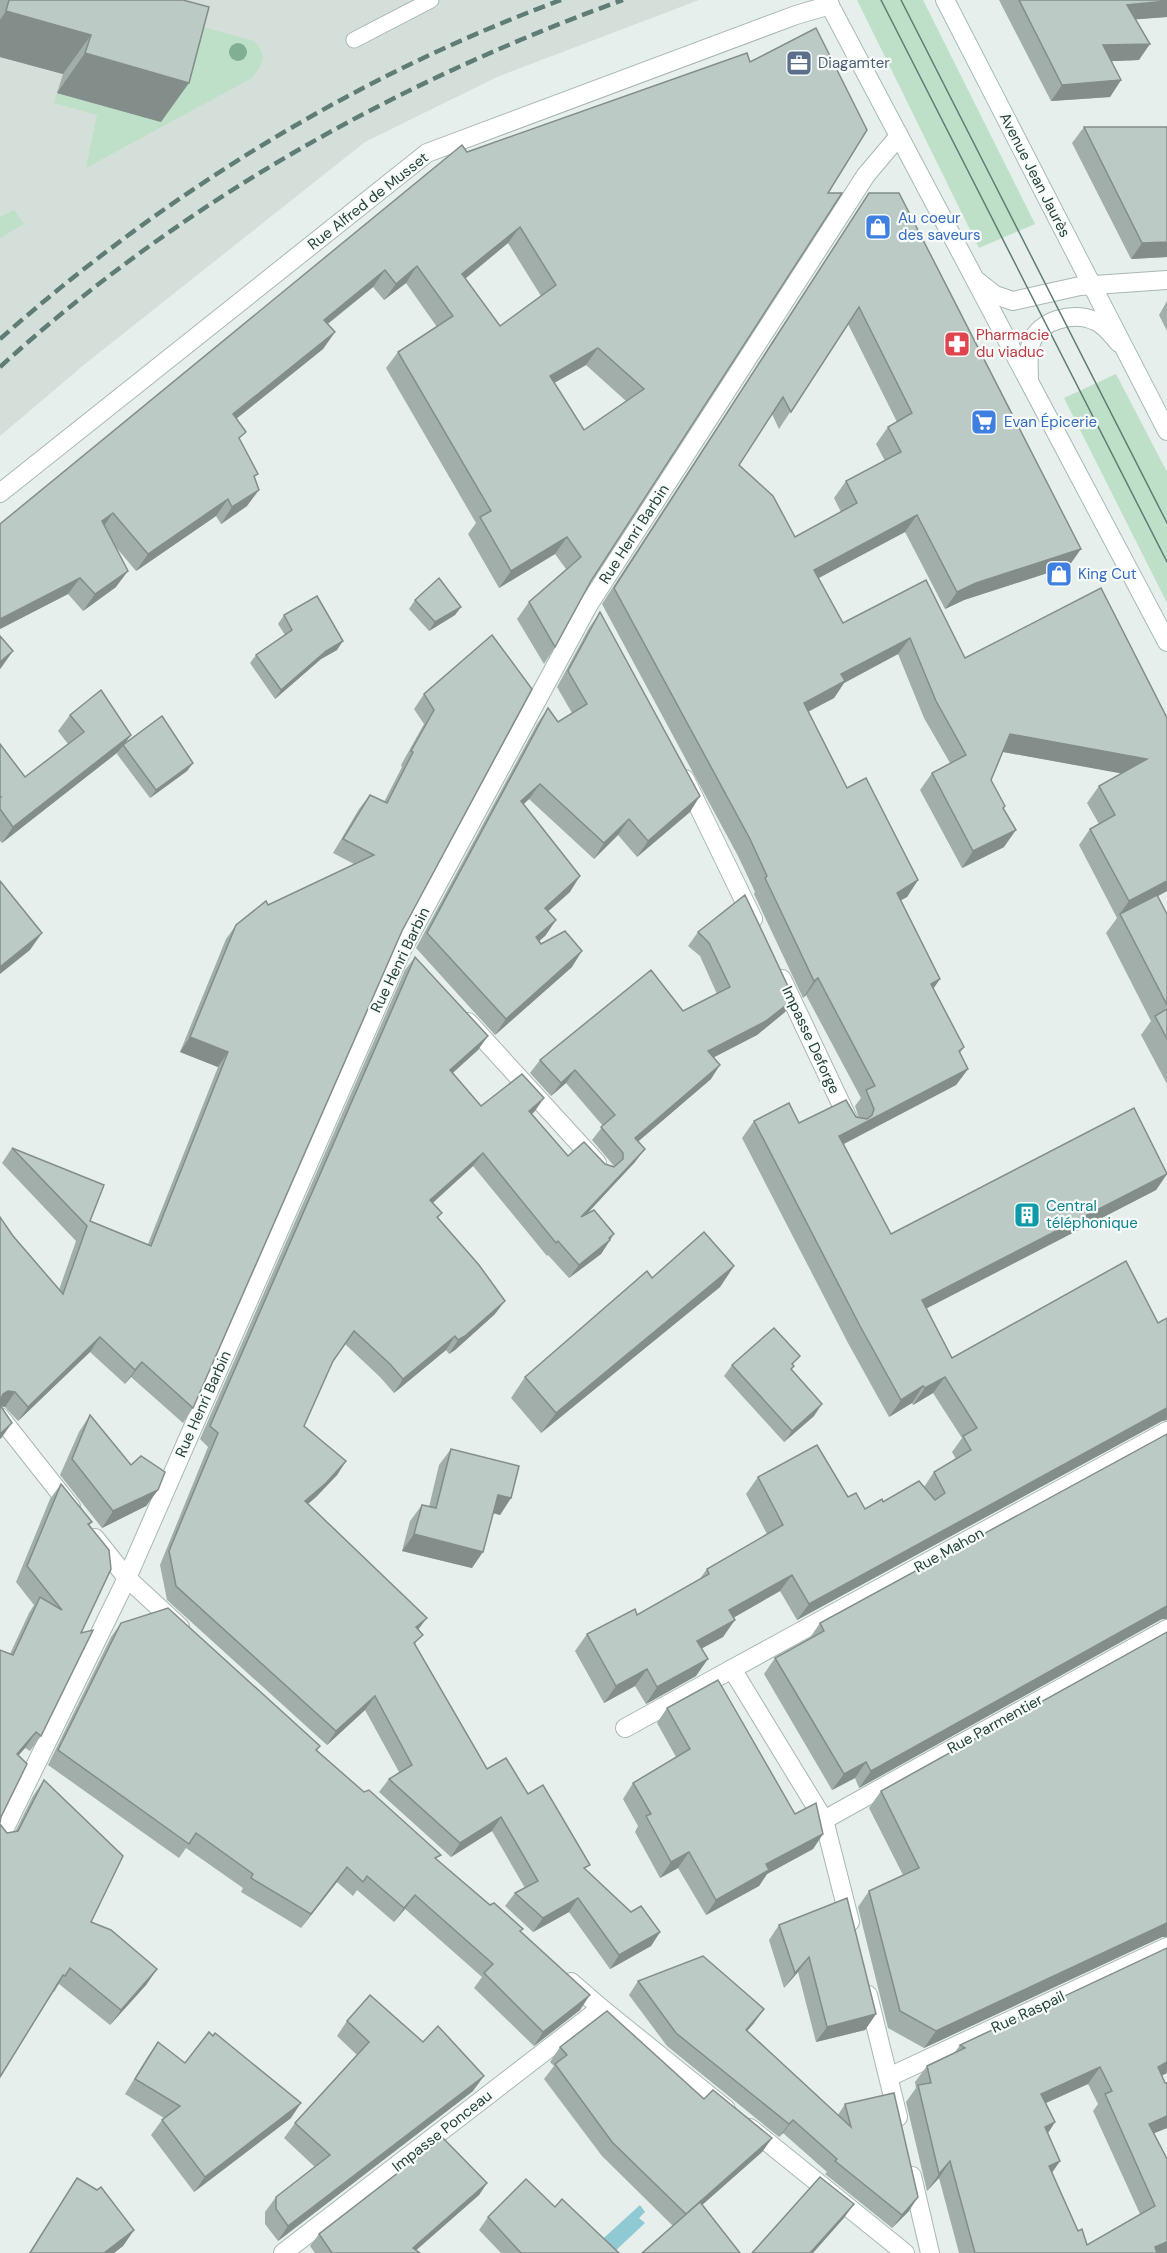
<svg xmlns="http://www.w3.org/2000/svg" width="1167" height="2253" viewBox="0 0 1167 2253" font-family="'DM Sans',sans-serif">
<rect width="100%" height="100%" fill="#e6efeb"/>
<path fill="#d4dfda" d="M 0,0 L 699,0 L 497,77 L 365,142 L 85,364 L 0,436 Z"/>
<g fill="#bfe0c8">
<path d="M 106,0 L 254,41 C 268,56 264,63 252,78 L 86,168 L 97,115 L 54,103 L 57,93 L 161,122 Z"/>
<path d="M 857,0 L 923,0 L 1035,224 L 979,248 Z"/>
<path d="M 14,210 L 24,224 L 0,238 L 0,217 Z"/>
<path d="M 1116,374 L 1167,472 L 1167,603 L 1064,398 Z"/>
</g>
<path fill="#8ec9d4" d="M 640,2205 L 645,2212 L 639,2218 L 645,2223 L 613,2253 L 595,2246 Z"/>
<g fill="none" stroke-linecap="round" stroke-linejoin="round">
<defs>
<path id="service" d="M 354,40 L 431,0"/>
<g id="minor">
<path d="M 976,280 L 995,295 L 1013,301 L 1080,286 L 1167,280"/>
<path d="M 1029,381 C 1029,369 1027,355 1031,343 C 1039,320 1074,311 1095,321 C 1105,325 1111,334 1119,343"/>
<path d="M 0,493 L 427,153 L 796,15 L 830,5"/>
<path d="M 685,779 L 753,919"/>
<path d="M 782,979 L 851,1125"/>
<path d="M 468,1022 L 597,1163"/>
<path d="M 0,1417 L 71,1507"/>
<path d="M 95,1538 L 127,1578 L 180,1627"/>
<path d="M 625,1728 L 732,1669"/>
<path d="M 824,1820 L 1167,1629"/>
<path d="M 0,1838 L 127,1578 L 402,950 L 589,604 L 866,175 L 899,136"/>
<path d="M 850,1922 L 824,1820 L 732,1669 L 1167,1431"/>
<path d="M 571,1982 L 601,2008 L 726,2109"/>
<path d="M 868,1995 L 898,2117"/>
<path d="M 889,2077 L 1167,1947"/>
<path d="M 750,2128 L 905,2253"/>
<path d="M 912,2176 L 930,2253"/>
<path d="M 283,2253 L 601,2008"/>
</g>
<g id="secondary">
<path d="M 827,0 L 1167,642"/>
<path d="M 945,0 L 1167,431"/>
</g>
</defs>
<use href="#service" stroke="#a8b8b2" stroke-width="17"/>
<use href="#minor" stroke="#a8b8b2" stroke-width="20"/>
<use href="#secondary" stroke="#a4bbb3" stroke-width="20"/>
<use href="#service" stroke="#fff" stroke-width="15"/>
<use href="#minor" stroke="#fff" stroke-width="18"/>
<use href="#secondary" stroke="#fff" stroke-width="18"/>
<g stroke="#5f7d75" stroke-width="1.5">
<path d="M 881,0 L 1167,562"/>
<path d="M 901,0 L 1167,523"/>
</g>
<g stroke="#5f7d75" stroke-width="4.5" stroke-dasharray="12 6" stroke-linecap="butt">
<path d="M 0,339 C 164,194 355,76 561,0"/>
<path d="M 0,367 C 180,203 395,82 623,0"/>
</g>
</g>
<circle fill="#80af93" cx="238" cy="52" r="9"/>
<g fill="#a1aea9" fill-rule="evenodd">
<path d="M 0,0 L 183,0 L 161,122 L 57,93 L 63,74 L 0,57 Z"/>
<path d="M 999,0 L 1167,0 L 1167,17 L 1136,19 L 1139,60 L 1111,61 L 1121,80 L 1110,97 L 1051,101 Z"/>
<path d="M 750,62 L 828,193 L 591,581 L 555,647 L 544,664 L 517,619 L 529,602 L 566,569 L 555,554 L 499,588 L 468,534 L 476,523 L 386,368 L 398,352 L 437,327 L 406,283 L 384,300 L 373,287 L 328,324 L 335,332 L 323,349 L 236,419 L 240,440 L 255,479 L 247,506 L 221,524 L 216,516 L 136,571 L 115,546 L 116,587 L 83,611 L 68,594 L 0,629 L 467,152 ZM 508,243 L 541,296 L 500,326 L 465,279 ZM 586,365 L 626,401 L 584,430 L 554,383 Z"/>
<path d="M 1084,127 L 1167,127 L 1167,257 L 1131,259 L 1072,143 Z"/>
<path d="M 869,193 L 1069,566 L 964,600 L 945,609 L 905,532 L 818,578 L 843,623 L 926,580 L 965,658 L 1167,718 L 1167,891 L 1158,896 L 1167,914 L 1167,1084 L 1141,1035 L 1151,1021 L 1106,933 L 1117,918 L 1079,845 L 1090,829 L 1099,824 L 1087,803 L 1099,786 L 1122,773 L 1003,752 L 991,780 L 1004,809 L 1004,847 L 962,868 L 920,790 L 932,773 L 950,763 L 924,718 L 898,654 L 844,683 L 834,698 L 808,711 L 847,788 L 918,880 L 907,897 L 901,900 L 940,979 L 933,988 L 964,1047 L 960,1053 L 968,1069 L 956,1085 L 844,1144 L 891,1234 L 1167,1174 L 1156,1190 L 926,1308 L 952,1358 L 1158,1323 L 1167,1318 L 1167,1420 L 1162,1421 L 797,1620 L 780,1591 L 733,1618 L 723,1637 L 702,1648 L 696,1676 L 646,1704 L 635,1686 L 604,1703 L 575,1651 L 587,1634 L 637,1615 L 699,1580 L 707,1569 L 767,1534 L 746,1494 L 758,1477 L 848,1497 L 865,1509 L 924,1487 L 934,1472 L 956,1459 L 952,1452 L 962,1438 L 933,1393 L 913,1405 L 912,1403 L 889,1417 L 848,1343 L 742,1138 L 754,1121 L 799,1123 L 859,1118 L 855,1106 L 861,1098 L 806,995 L 803,998 L 754,894 L 755,892 L 738,856 L 602,604 ZM 848,324 L 897,422 L 888,427 L 876,444 L 885,461 L 846,481 L 834,498 L 841,512 L 795,537 L 739,465 L 772,414 L 779,429 Z"/>
<path d="M 1167,301 L 1167,331 L 1159,315 Z"/>
<path d="M 415,600 L 461,607 L 455,615 L 429,631 L 409,609 Z"/>
<path d="M 600,612 L 690,812 L 637,857 L 618,835 L 594,859 L 529,799 L 524,804 L 570,892 L 548,911 L 556,920 L 545,936 L 539,941 L 541,944 L 572,967 L 495,1035 L 416,948 L 537,724 L 548,708 L 558,722 L 572,713 L 557,687 L 589,628 Z"/>
<path d="M 284,615 L 337,650 L 321,659 L 275,699 L 250,663 L 256,655 L 285,635 L 278,624 Z"/>
<path d="M 492,635 L 402,931 L 193,1408 L 183,1423 L 131,1377 L 125,1384 L 90,1352 L 18,1421 L 5,1407 L 1,1406 L 2,1437 L 0,1439 L 0,1217 L 13,1236 L 59,1290 L 76,1241 L 2,1163 L 12,1148 L 90,1221 L 148,1244 L 218,1067 L 180,1052 L 226,939 L 236,925 L 268,905 L 354,864 L 333,853 L 359,809 L 370,795 L 384,802 L 402,767 L 401,765 L 424,724 L 414,709 L 424,694 Z"/>
<path d="M 70,715 L 131,735 L 124,745 L 193,763 L 187,771 L 150,798 L 117,754 L 118,752 L 2,843 L 0,841 L 0,744 L 25,777 L 68,744 L 58,731 Z"/>
<path d="M 698,932 L 785,1012 L 757,1035 L 714,1057 L 711,1079 L 638,1141 L 635,1162 L 587,1213 L 610,1240 L 601,1254 L 569,1278 L 548,1255 L 547,1256 L 473,1166 L 433,1203 L 442,1213 L 438,1218 L 495,1314 L 455,1350 L 449,1354 L 446,1350 L 394,1393 L 380,1377 L 345,1344 L 333,1361 L 304,1426 L 346,1461 L 337,1475 L 316,1497 L 308,1504 L 418,1630 L 415,1646 L 487,1769 L 528,1794 L 586,1871 L 631,1912 L 660,1932 L 651,1946 L 610,1969 L 569,1912 L 533,1932 L 505,1906 L 515,1893 L 525,1888 L 492,1831 L 451,1857 L 379,1792 L 389,1779 L 399,1772 L 365,1710 L 327,1745 L 167,1600 L 160,1565 L 208,1447 L 200,1439 L 405,970 L 415,957 L 478,1050 L 453,1073 L 481,1106 L 535,1111 L 532,1114 L 568,1156 L 605,1164 L 614,1166 L 592,1140 L 603,1126 L 566,1083 L 551,1096 L 530,1073 L 540,1060 L 683,1011 L 717,994 L 700,956 L 688,946 Z"/>
<path d="M 734,1266 L 720,1287 L 541,1433 L 511,1398 L 525,1377 L 652,1278 Z"/>
<path d="M 732,1365 L 793,1366 L 791,1370 L 814,1416 L 784,1442 L 724,1376 Z"/>
<path d="M 90,1415 L 131,1465 L 158,1490 L 146,1506 L 102,1528 L 60,1475 L 79,1432 Z"/>
<path d="M 1167,1434 L 1167,1619 L 1162,1619 L 859,1788 L 855,1778 L 832,1790 L 764,1674 L 775,1658 L 809,1639 L 820,1623 Z"/>
<path d="M 451,1449 L 511,1498 L 500,1515 L 493,1513 L 472,1568 L 402,1551 L 410,1521 L 422,1505 L 429,1507 L 439,1465 Z"/>
<path d="M 61,1484 L 92,1522 L 89,1526 L 81,1633 L 41,1736 L 30,1751 L 25,1748 L 18,1755 L 1,1817 L 10,1654 L 29,1613 L 34,1605 L 16,1582 L 50,1499 Z"/>
<path d="M 121,1623 L 320,1746 L 317,1750 L 437,1860 L 521,1932 L 580,2010 L 534,2046 L 474,1988 L 482,1977 L 405,1909 L 394,1922 L 357,1890 L 353,1896 L 337,1882 L 301,1928 L 241,1892 L 243,1888 L 186,1848 L 179,1858 L 48,1765 L 111,1637 Z"/>
<path d="M 1167,1632 L 1167,1937 L 1162,1937 L 924,2048 L 888,2028 L 858,1907 L 869,1891 L 903,1875 L 869,1808 L 881,1791 Z"/>
<path d="M 667,1708 L 795,1814 L 823,1834 L 813,1849 L 767,1874 L 759,1886 L 706,1915 L 678,1868 L 660,1878 L 635,1832 L 638,1826 L 623,1799 L 633,1783 L 676,1757 L 657,1723 Z"/>
<path d="M 44,1780 L 91,1922 L 157,1969 L 146,1985 L 110,2025 L 59,1984 L 54,1992 L 53,1991 L 7,1833 L 15,1832 L 33,1796 Z"/>
<path d="M 779,1925 L 876,2014 L 865,2030 L 816,2042 L 798,1972 L 784,1988 L 769,1940 Z"/>
<path d="M 638,1981 L 754,2023 L 747,2031 L 838,2115 L 845,2104 L 909,2211 L 892,2228 L 825,2174 L 827,2172 L 783,2133 L 779,2137 L 667,2046 L 629,1995 Z"/>
<path d="M 347,2021 L 473,2091 L 278,2241 L 265,2224 L 265,2212 L 276,2197 L 315,2167 L 284,2138 L 295,2123 L 357,2055 L 337,2036 Z"/>
<path d="M 158,2042 L 185,2063 L 291,2118 L 194,2192 L 151,2135 L 162,2120 L 164,2118 L 125,2094 L 148,2056 Z"/>
<path d="M 960,2045 L 1162,2076 L 1167,2128 L 1154,2133 L 1167,2253 L 959,2253 L 939,2178 L 927,2191 L 906,2102 L 916,2088 L 915,2082 L 927,2066 L 955,2052 ZM 1088,2084 L 1098,2104 L 1093,2111 L 1140,2214 L 1087,2245 L 1078,2231 L 1052,2173 L 1060,2161 L 1048,2133 L 1055,2122 L 1046,2103 Z"/>
<path d="M 560,2047 L 704,2099 L 772,2138 L 762,2152 L 702,2205 L 673,2226 L 602,2156 L 544,2079 L 554,2066 L 550,2062 Z"/>
<path d="M 77,2178 L 134,2230 L 123,2246 L 114,2253 L 29,2253 Z"/>
<path d="M 487,2183 L 479,2195 L 416,2250 L 419,2253 L 315,2253 L 310,2246 L 319,2234 Z"/>
<path d="M 555,2207 L 619,2253 L 501,2253 L 479,2230 L 488,2217 Z"/>
</g>
<g fill="#838d89">
<path d="M 1167,1 L 1167,17 L 1115,21 L 1127,5 Z"/>
<path d="M 6,11 L 91,35 L 63,74 L 0,57 L 0,20 Z"/>
<path d="M 1150,44 L 1139,60 L 1092,62 L 1103,45 Z"/>
<path d="M 85,53 L 189,83 L 161,122 L 57,93 Z"/>
<path d="M 1121,80 L 1110,97 L 1051,101 L 1062,85 Z"/>
<path d="M 520,227 L 508,243 L 450,291 L 462,274 Z"/>
<path d="M 1167,242 L 1167,257 L 1131,259 L 1142,243 Z"/>
<path d="M 417,266 L 406,283 L 384,300 L 396,284 Z"/>
<path d="M 385,270 L 373,287 L 312,336 L 324,320 Z"/>
<path d="M 335,332 L 323,349 L 221,431 L 233,414 Z"/>
<path d="M 598,348 L 586,365 L 538,392 L 550,376 Z"/>
<path d="M 259,490 L 247,506 L 221,524 L 232,507 Z"/>
<path d="M 228,499 L 216,516 L 136,571 L 148,554 Z"/>
<path d="M 113,513 L 101,530 L 102,521 Z"/>
<path d="M 917,515 L 905,532 L 802,587 L 814,570 Z"/>
<path d="M 567,537 L 555,554 L 499,588 L 511,571 Z"/>
<path d="M 1081,549 L 1069,566 L 964,600 L 945,609 L 957,592 L 976,583 Z"/>
<path d="M 128,571 L 116,587 L 83,611 L 95,594 Z"/>
<path d="M 80,578 L 68,594 L 0,629 L 0,619 Z"/>
<path d="M 461,607 L 455,615 L 429,631 L 435,622 Z"/>
<path d="M 910,638 L 898,654 L 844,683 L 834,698 L 793,720 L 804,703 L 841,674 Z"/>
<path d="M 343,641 L 337,650 L 321,659 L 275,699 L 281,690 L 326,651 Z"/>
<path d="M 13,651 L 1,668 L 0,669 L 0,662 Z"/>
<path d="M 1010,734 L 1147,759 L 1135,776 L 998,751 Z"/>
<path d="M 131,735 L 118,752 L 2,843 L 13,827 Z"/>
<path d="M 193,763 L 187,771 L 150,798 L 156,790 Z"/>
<path d="M 540,784 L 529,799 L 510,816 L 521,801 Z"/>
<path d="M 700,796 L 690,812 L 637,857 L 648,841 Z"/>
<path d="M 629,819 L 618,835 L 594,859 L 604,843 Z"/>
<path d="M 1016,830 L 1004,847 L 962,868 L 973,851 Z"/>
<path d="M 580,876 L 570,892 L 534,924 L 545,908 Z"/>
<path d="M 918,880 L 907,897 L 885,909 L 897,893 Z"/>
<path d="M 1167,881 L 1167,891 L 1121,916 L 1120,914 L 1117,918 L 1129,901 Z"/>
<path d="M 556,920 L 545,936 L 525,953 L 536,937 Z"/>
<path d="M 42,933 L 30,950 L 0,974 L 0,967 Z"/>
<path d="M 582,951 L 572,967 L 495,1035 L 506,1019 Z"/>
<path d="M 818,978 L 806,995 L 803,998 L 814,981 Z"/>
<path d="M 940,979 L 929,995 L 931,984 Z"/>
<path d="M 794,999 L 785,1012 L 757,1035 L 699,1065 L 708,1051 Z"/>
<path d="M 488,1036 L 478,1050 L 441,1083 L 450,1070 Z"/>
<path d="M 190,1037 L 228,1052 L 218,1067 L 180,1052 Z"/>
<path d="M 720,1065 L 711,1079 L 626,1152 L 635,1138 Z"/>
<path d="M 968,1069 L 956,1085 L 828,1152 L 839,1136 Z"/>
<path d="M 575,1070 L 566,1083 L 551,1096 L 561,1083 Z"/>
<path d="M 544,1098 L 535,1111 L 520,1124 L 529,1111 Z"/>
<path d="M 645,1149 L 635,1162 L 572,1230 L 581,1217 Z"/>
<path d="M 483,1153 L 473,1166 L 421,1213 L 430,1200 Z"/>
<path d="M 1167,1174 L 1156,1190 L 910,1317 L 922,1300 Z"/>
<path d="M 614,1234 L 601,1254 L 569,1278 L 579,1265 Z"/>
<path d="M 734,1266 L 720,1287 L 541,1433 L 556,1413 Z"/>
<path d="M 505,1301 L 495,1314 L 455,1350 L 449,1354 L 458,1340 Z"/>
<path d="M 455,1336 L 446,1350 L 394,1393 L 403,1379 Z"/>
<path d="M 100,1337 L 90,1352 L 18,1421 L 28,1407 Z"/>
<path d="M 142,1362 L 131,1377 L 125,1384 L 135,1370 Z"/>
<path d="M 945,1377 L 933,1393 L 913,1405 L 925,1388 Z"/>
<path d="M 923,1386 L 912,1403 L 889,1417 L 901,1400 Z"/>
<path d="M 8,1391 L 15,1392 L 5,1407 L 0,1406 L 0,1398 L 3,1394 Z"/>
<path d="M 822,1404 L 814,1416 L 784,1442 L 792,1431 Z"/>
<path d="M 1167,1408 L 1167,1420 L 1162,1421 L 797,1620 L 809,1604 Z"/>
<path d="M 12,1423 L 2,1437 L 0,1439 L 0,1434 Z"/>
<path d="M 346,1461 L 337,1475 L 316,1497 L 296,1514 L 305,1501 Z"/>
<path d="M 158,1490 L 146,1506 L 102,1528 L 113,1511 Z"/>
<path d="M 498,1495 L 511,1498 L 500,1515 L 486,1511 Z"/>
<path d="M 414,1534 L 483,1552 L 472,1568 L 402,1551 Z"/>
<path d="M 792,1575 L 780,1591 L 717,1627 L 729,1610 Z"/>
<path d="M 1167,1606 L 1167,1619 L 1162,1619 L 859,1788 L 871,1771 Z"/>
<path d="M 427,1618 L 417,1631 L 416,1627 Z"/>
<path d="M 735,1620 L 723,1637 L 686,1657 L 697,1641 Z"/>
<path d="M 708,1659 L 696,1676 L 646,1704 L 657,1687 Z"/>
<path d="M 647,1669 L 635,1686 L 604,1703 L 616,1686 Z"/>
<path d="M 375,1696 L 365,1710 L 327,1745 L 336,1731 Z"/>
<path d="M 36,1732 L 25,1748 L 6,1770 L 17,1754 Z"/>
<path d="M 866,1762 L 855,1778 L 832,1790 L 844,1774 Z"/>
<path d="M 501,1817 L 492,1831 L 451,1857 L 460,1843 Z"/>
<path d="M 823,1834 L 813,1849 L 767,1874 L 759,1886 L 706,1915 L 716,1900 L 766,1864 Z"/>
<path d="M 689,1852 L 678,1868 L 660,1878 L 671,1862 Z"/>
<path d="M 347,1867 L 337,1882 L 301,1928 L 311,1914 Z"/>
<path d="M 415,1895 L 405,1909 L 394,1922 L 404,1908 Z"/>
<path d="M 578,1898 L 569,1912 L 533,1932 L 543,1918 Z"/>
<path d="M 1167,1923 L 1167,1937 L 1162,1937 L 924,2048 L 936,2031 Z"/>
<path d="M 660,1932 L 651,1946 L 610,1969 L 619,1955 Z"/>
<path d="M 809,1957 L 798,1972 L 784,1988 L 795,1973 Z"/>
<path d="M 157,1969 L 146,1985 L 110,2025 L 121,2010 Z"/>
<path d="M 590,1995 L 580,2010 L 534,2046 L 543,2032 Z"/>
<path d="M 764,2009 L 754,2023 L 736,2044 L 746,2030 Z"/>
<path d="M 876,2014 L 865,2030 L 816,2042 L 827,2027 Z"/>
<path d="M 1167,2062 L 1167,2073 L 1147,2084 L 1158,2067 Z"/>
<path d="M 1100,2067 L 1088,2084 L 1030,2110 L 1041,2094 Z"/>
<path d="M 484,2076 L 473,2091 L 278,2241 L 288,2226 Z"/>
<path d="M 301,2103 L 291,2118 L 194,2192 L 205,2177 Z"/>
<path d="M 1167,2116 L 1167,2128 L 1137,2140 L 1149,2124 Z"/>
<path d="M 793,2120 L 783,2133 L 779,2137 L 789,2124 Z"/>
<path d="M 1055,2122 L 1044,2139 L 1045,2127 Z"/>
<path d="M 772,2138 L 762,2152 L 676,2228 L 686,2214 Z"/>
<path d="M 950,2161 L 939,2178 L 927,2191 L 939,2174 Z"/>
<path d="M 1060,2161 L 1048,2178 L 1049,2166 Z"/>
<path d="M 487,2183 L 479,2195 L 413,2253 L 413,2248 Z"/>
<path d="M 918,2197 L 909,2211 L 892,2228 L 902,2215 Z"/>
<path d="M 854,2204 L 844,2218 L 813,2253 L 810,2253 Z"/>
<path d="M 134,2230 L 123,2246 L 114,2253 L 104,2253 Z"/>
<path d="M 1167,2242 L 1167,2253 L 1151,2253 L 1155,2247 Z"/>
</g>
<g fill="#bbcac4" stroke="#838d89" stroke-width="1.5" fill-rule="evenodd">
<path d="M 9,0 L 183,0 L 209,7 L 189,83 L 85,53 L 91,35 L 6,11 Z"/>
<path d="M 1019,0 L 1167,0 L 1167,1 L 1127,5 L 1150,44 L 1103,45 L 1121,80 L 1062,85 Z"/>
<path d="M 816,28 L 867,130 L 828,193 L 842,193 L 591,581 L 555,647 L 529,602 L 581,557 L 567,537 L 511,571 L 480,517 L 491,511 L 398,352 L 453,316 L 417,266 L 396,284 L 385,270 L 324,320 L 335,332 L 233,414 L 246,432 L 239,438 L 258,474 L 254,476 L 259,490 L 232,507 L 228,499 L 148,554 L 113,513 L 102,521 L 128,571 L 95,594 L 80,578 L 0,619 L 0,524 L 462,145 L 467,152 L 747,53 L 750,62 ZM 520,227 L 556,285 L 500,326 L 462,274 ZM 598,348 L 644,389 L 584,430 L 550,376 Z"/>
<path d="M 1084,127 L 1167,127 L 1167,242 L 1142,243 Z"/>
<path d="M 869,193 L 899,193 L 1081,549 L 976,583 L 957,592 L 917,515 L 814,570 L 843,623 L 926,580 L 965,658 L 1101,588 L 1167,718 L 1167,881 L 1129,901 L 1090,829 L 1115,815 L 1099,786 L 1147,759 L 1010,734 L 991,780 L 1005,806 L 1003,808 L 1016,830 L 973,851 L 932,773 L 966,755 L 936,701 L 910,638 L 841,674 L 845,681 L 804,703 L 847,788 L 866,778 L 918,880 L 897,893 L 940,979 L 931,984 L 964,1047 L 959,1051 L 968,1069 L 839,1136 L 891,1234 L 1134,1108 L 1167,1174 L 922,1300 L 952,1358 L 1126,1261 L 1158,1323 L 1167,1318 L 1167,1408 L 809,1604 L 792,1575 L 729,1610 L 735,1620 L 697,1641 L 708,1659 L 657,1687 L 647,1669 L 616,1686 L 587,1634 L 635,1609 L 637,1615 L 709,1574 L 707,1569 L 783,1525 L 758,1477 L 817,1445 L 848,1497 L 856,1493 L 865,1509 L 882,1499 L 883,1502 L 919,1481 L 935,1500 L 945,1493 L 934,1472 L 971,1450 L 963,1436 L 977,1428 L 945,1377 L 925,1388 L 923,1386 L 901,1400 L 860,1326 L 754,1121 L 789,1103 L 799,1123 L 846,1100 L 856,1117 L 867,1119 L 872,1115 L 874,1109 L 866,1090 L 875,1086 L 818,978 L 814,981 L 765,878 L 767,876 L 750,839 L 614,588 ZM 859,307 L 912,413 L 888,427 L 901,452 L 846,481 L 857,503 L 795,537 L 773,496 L 739,465 L 783,397 L 791,412 Z"/>
<path d="M 439,578 L 461,607 L 435,622 L 415,600 Z"/>
<path d="M 317,596 L 343,641 L 326,651 L 281,690 L 256,655 L 292,630 L 284,615 Z"/>
<path d="M 600,612 L 700,796 L 648,841 L 629,819 L 604,843 L 540,784 L 521,801 L 580,876 L 545,908 L 556,920 L 536,937 L 541,944 L 565,931 L 582,951 L 506,1019 L 427,933 L 548,708 L 558,722 L 587,704 L 568,671 Z"/>
<path d="M 492,635 L 532,689 L 402,931 L 193,1408 L 142,1362 L 135,1370 L 100,1337 L 28,1407 L 15,1392 L 8,1391 L 3,1394 L 0,1402 L 0,1217 L 13,1236 L 63,1294 L 87,1226 L 12,1148 L 104,1185 L 90,1221 L 151,1246 L 228,1052 L 190,1037 L 236,925 L 266,901 L 268,905 L 374,855 L 343,839 L 370,795 L 387,803 L 413,752 L 411,751 L 434,710 L 424,694 Z"/>
<path d="M 0,636 L 13,651 L 0,662 Z"/>
<path d="M 101,690 L 131,735 L 13,827 L 0,809 L 0,797 L 1,797 L 0,796 L 0,744 L 25,777 L 84,732 L 70,715 Z"/>
<path d="M 162,716 L 193,763 L 156,790 L 123,745 Z"/>
<path d="M 0,881 L 42,933 L 0,967 Z"/>
<path d="M 745,895 L 794,999 L 766,1021 L 708,1051 L 720,1065 L 635,1138 L 645,1149 L 581,1217 L 594,1210 L 614,1234 L 609,1238 L 610,1240 L 579,1265 L 558,1241 L 556,1243 L 483,1153 L 430,1200 L 442,1213 L 437,1217 L 479,1265 L 505,1301 L 465,1336 L 458,1340 L 455,1336 L 403,1379 L 390,1364 L 354,1331 L 333,1361 L 304,1426 L 346,1461 L 326,1483 L 305,1501 L 427,1618 L 416,1627 L 423,1635 L 414,1643 L 487,1769 L 506,1758 L 528,1794 L 543,1785 L 590,1865 L 584,1868 L 631,1912 L 641,1906 L 660,1932 L 619,1955 L 578,1898 L 543,1918 L 515,1893 L 538,1881 L 501,1817 L 460,1843 L 389,1779 L 412,1765 L 375,1696 L 336,1731 L 176,1586 L 169,1551 L 218,1433 L 210,1426 L 415,957 L 488,1036 L 450,1070 L 481,1106 L 522,1074 L 544,1098 L 529,1111 L 568,1156 L 584,1142 L 605,1164 L 614,1167 L 623,1159 L 623,1153 L 601,1127 L 615,1115 L 575,1070 L 561,1083 L 540,1060 L 651,970 L 683,1011 L 730,987 L 709,943 L 698,932 Z"/>
<path d="M 1157,895 L 1167,914 L 1167,1005 L 1120,914 Z"/>
<path d="M 1167,1009 L 1167,1039 L 1155,1016 Z"/>
<path d="M 704,1232 L 734,1266 L 556,1413 L 525,1377 L 647,1271 L 652,1278 Z"/>
<path d="M 774,1328 L 800,1356 L 792,1364 L 794,1366 L 791,1369 L 822,1404 L 792,1431 L 732,1365 Z"/>
<path d="M 0,1405 L 12,1423 L 0,1434 Z"/>
<path d="M 90,1415 L 131,1465 L 141,1456 L 165,1472 L 158,1490 L 113,1511 L 72,1459 Z"/>
<path d="M 1167,1434 L 1167,1606 L 871,1771 L 866,1762 L 844,1774 L 775,1658 L 824,1631 L 820,1623 Z"/>
<path d="M 451,1449 L 519,1466 L 511,1498 L 498,1495 L 483,1552 L 414,1534 L 422,1505 L 436,1508 Z"/>
<path d="M 61,1484 L 92,1522 L 88,1524 L 109,1550 L 111,1569 L 81,1633 L 93,1630 L 41,1736 L 36,1732 L 17,1754 L 27,1764 L 1,1817 L 0,1823 L 0,1650 L 13,1655 L 40,1597 L 62,1610 L 27,1566 Z"/>
<path d="M 168,1608 L 320,1746 L 316,1750 L 364,1792 L 369,1790 L 441,1855 L 435,1858 L 490,1905 L 494,1903 L 523,1929 L 520,1931 L 590,1995 L 543,2032 L 484,1973 L 493,1964 L 415,1895 L 404,1908 L 367,1876 L 363,1882 L 347,1867 L 311,1914 L 251,1878 L 253,1874 L 196,1833 L 189,1844 L 58,1750 L 121,1623 Z"/>
<path d="M 1167,1632 L 1167,1923 L 936,2031 L 900,2011 L 869,1891 L 919,1868 L 881,1791 Z"/>
<path d="M 718,1680 L 795,1814 L 816,1803 L 823,1834 L 766,1864 L 769,1870 L 716,1900 L 689,1852 L 671,1862 L 646,1816 L 651,1814 L 633,1783 L 690,1749 L 667,1708 Z"/>
<path d="M 44,1780 L 123,1856 L 91,1922 L 111,1930 L 157,1969 L 121,2010 L 70,1968 L 65,1976 L 63,1975 L 0,2077 L 0,1824 L 7,1833 L 18,1831 Z"/>
<path d="M 847,1898 L 876,2014 L 827,2027 L 809,1957 L 795,1973 L 779,1925 Z"/>
<path d="M 1167,1948 L 1167,2062 L 1158,2067 L 1165,2083 L 1167,2083 L 1167,2116 L 1149,2124 L 1167,2159 L 1167,2242 L 1155,2247 L 1157,2253 L 975,2253 L 950,2161 L 939,2174 L 918,2085 L 931,2083 L 927,2066 L 965,2048 L 960,2045 ZM 1100,2067 L 1112,2091 L 1105,2094 L 1155,2206 L 1087,2245 L 1082,2229 L 1078,2231 L 1049,2166 L 1060,2161 L 1045,2127 L 1055,2122 L 1041,2094 Z"/>
<path d="M 703,1956 L 764,2009 L 746,2030 L 851,2127 L 845,2104 L 894,2093 L 918,2197 L 902,2215 L 835,2161 L 837,2159 L 793,2120 L 789,2124 L 676,2033 L 638,1981 Z"/>
<path d="M 370,1995 L 423,2042 L 438,2026 L 484,2076 L 288,2226 L 276,2209 L 276,2197 L 330,2155 L 295,2123 L 369,2042 L 347,2021 Z"/>
<path d="M 607,2011 L 704,2099 L 713,2090 L 772,2138 L 686,2214 L 612,2142 L 555,2064 L 567,2055 L 560,2047 Z"/>
<path d="M 209,2032 L 213,2036 L 215,2033 L 301,2103 L 205,2177 L 162,2120 L 180,2106 L 135,2079 L 158,2042 L 185,2063 Z"/>
<path d="M 443,2138 L 487,2183 L 413,2248 L 420,2253 L 332,2253 L 319,2234 Z"/>
<path d="M 820,2177 L 854,2204 L 810,2253 L 752,2253 Z"/>
<path d="M 77,2178 L 97,2190 L 101,2187 L 134,2230 L 104,2253 L 30,2253 Z"/>
<path d="M 526,2179 L 555,2207 L 562,2199 L 619,2253 L 521,2253 L 488,2217 Z"/>
<path d="M 700,2202 L 740,2253 L 642,2253 Z"/>
</g>
<defs>
<symbol id="office-square" viewBox="-11 -11 22 22"><rect x="-9" y="-9" width="18" height="18" rx="4" fill="#5c6f8a" stroke="#f7fbf9"/><path d="M-6-3h4V-5.5h4V-3h4V5H-6ZM-1-4.5V-3h2v-1.5ZM-6 0V1H6V0Z" fill="#fff"/></symbol>
<symbol id="shop-square" viewBox="-11 -11 22 22"><rect x="-9" y="-9" width="18" height="18" rx="4" fill="#3f7fe0" stroke="#f7fbf9"/><path d="M-5-2.5h2.3a2.7 3.5 0 0 1 5.4 0H5L5.5 6h-11ZM-1.5-2.5h3a1.5 2.3 0 0 0-3 0Z" fill="#fff"/></symbol>
<symbol id="pharmacy-square" viewBox="-11 -11 22 22"><rect x="-9" y="-9" width="18" height="18" rx="4" fill="#e0444e" stroke="#f7fbf9"/><path d="M-2-6h4v4h4v4h-4v4h-4v-4h-4v-4h4Z" fill="#fff"/></symbol>
<symbol id="supermarket-square" viewBox="-11 -11 22 22"><rect x="-9" y="-9" width="18" height="18" rx="4" fill="#3f7fe0" stroke="#f7fbf9"/><path d="M-6-5.5h2.5l.6 2H6L4.5 2H-2.5L-4.4-4H-6ZM-1.5 3.2a1.3 1.3 0 1 0 .1 0ZM3 3.2a1.3 1.3 0 1 0 .1 0Z" fill="#fff"/></symbol>
<symbol id="building-square" viewBox="-11 -11 22 22"><rect x="-9" y="-9" width="18" height="18" rx="4" fill="#0f9aa8" stroke="#f7fbf9"/><path d="M-4-6H4V6H1V3H-1V6H-4ZM-2.5-4.3h1.7v1.8h-1.7ZM.8-4.3h1.7v1.8H.8ZM-2.5-1h1.7V.8h-1.7ZM.8-1h1.7V.8H.8Z" fill="#fff"/></symbol>
</defs>
<g fill-rule="evenodd">
<use href="#office-square" x="784" y="48" width="30" height="30"/>
<use href="#shop-square" x="863" y="212" width="30" height="30"/>
<use href="#pharmacy-square" x="942" y="329" width="30" height="30"/>
<use href="#supermarket-square" x="969" y="407" width="30" height="30"/>
<use href="#shop-square" x="1044" y="559" width="30" height="30"/>
<use href="#building-square" x="1012" y="1200" width="30" height="30"/>
</g>
<g text-anchor="middle" dominant-baseline="central" stroke-width="4.5" stroke-linejoin="round" paint-order="stroke">
<g font-size="15" fill="#4e5e75" stroke="#f7fbf9" text-anchor="start">
<text x="818" y="63">Diagamter</text>
</g>
<g font-size="15" fill="#24423a" stroke="#f7fbf9">
<text transform="translate(1035 175) rotate(63)">Avenue Jean Jaurès</text>
<text transform="translate(368 201) rotate(-38)">Rue Alfred de Musset</text>
<text transform="translate(634 534) rotate(-57)">Rue Henri Barbin</text>
<text transform="translate(400 960) rotate(-64)">Rue Henri Barbin</text>
<text transform="translate(811 1040) rotate(65)">Impasse Deforge</text>
<text transform="translate(203 1404) rotate(-66)">Rue Henri Barbin</text>
<text transform="translate(949 1550) rotate(-29)">Rue Mahon</text>
<text transform="translate(995 1724) rotate(-29)">Rue Parmentier</text>
<text transform="translate(1028 2012) rotate(-25)">Rue Raspail</text>
<text transform="translate(442 2131) rotate(-38)">Impasse Ponceau</text>
</g>
<g font-size="15" fill="#366cbe" stroke="#f7fbf9" text-anchor="start">
<text x="898" y="218">Au coeur<tspan x="898" dy="17">des saveurs</tspan></text>
<text x="1004" y="422">Evan Épicerie</text>
<text x="1078" y="574">King Cut</text>
</g>
<g font-size="15" fill="#be3a42" stroke="#f7fbf9" text-anchor="start">
<text x="976" y="335">Pharmacie<tspan x="976" dy="17">du viaduc</tspan></text>
</g>
<g font-size="15" fill="#0d838f" stroke="#f7fbf9" text-anchor="start">
<text x="1046" y="1206">Central<tspan x="1046" dy="17">téléphonique</tspan></text>
</g>
</g>
</svg>
